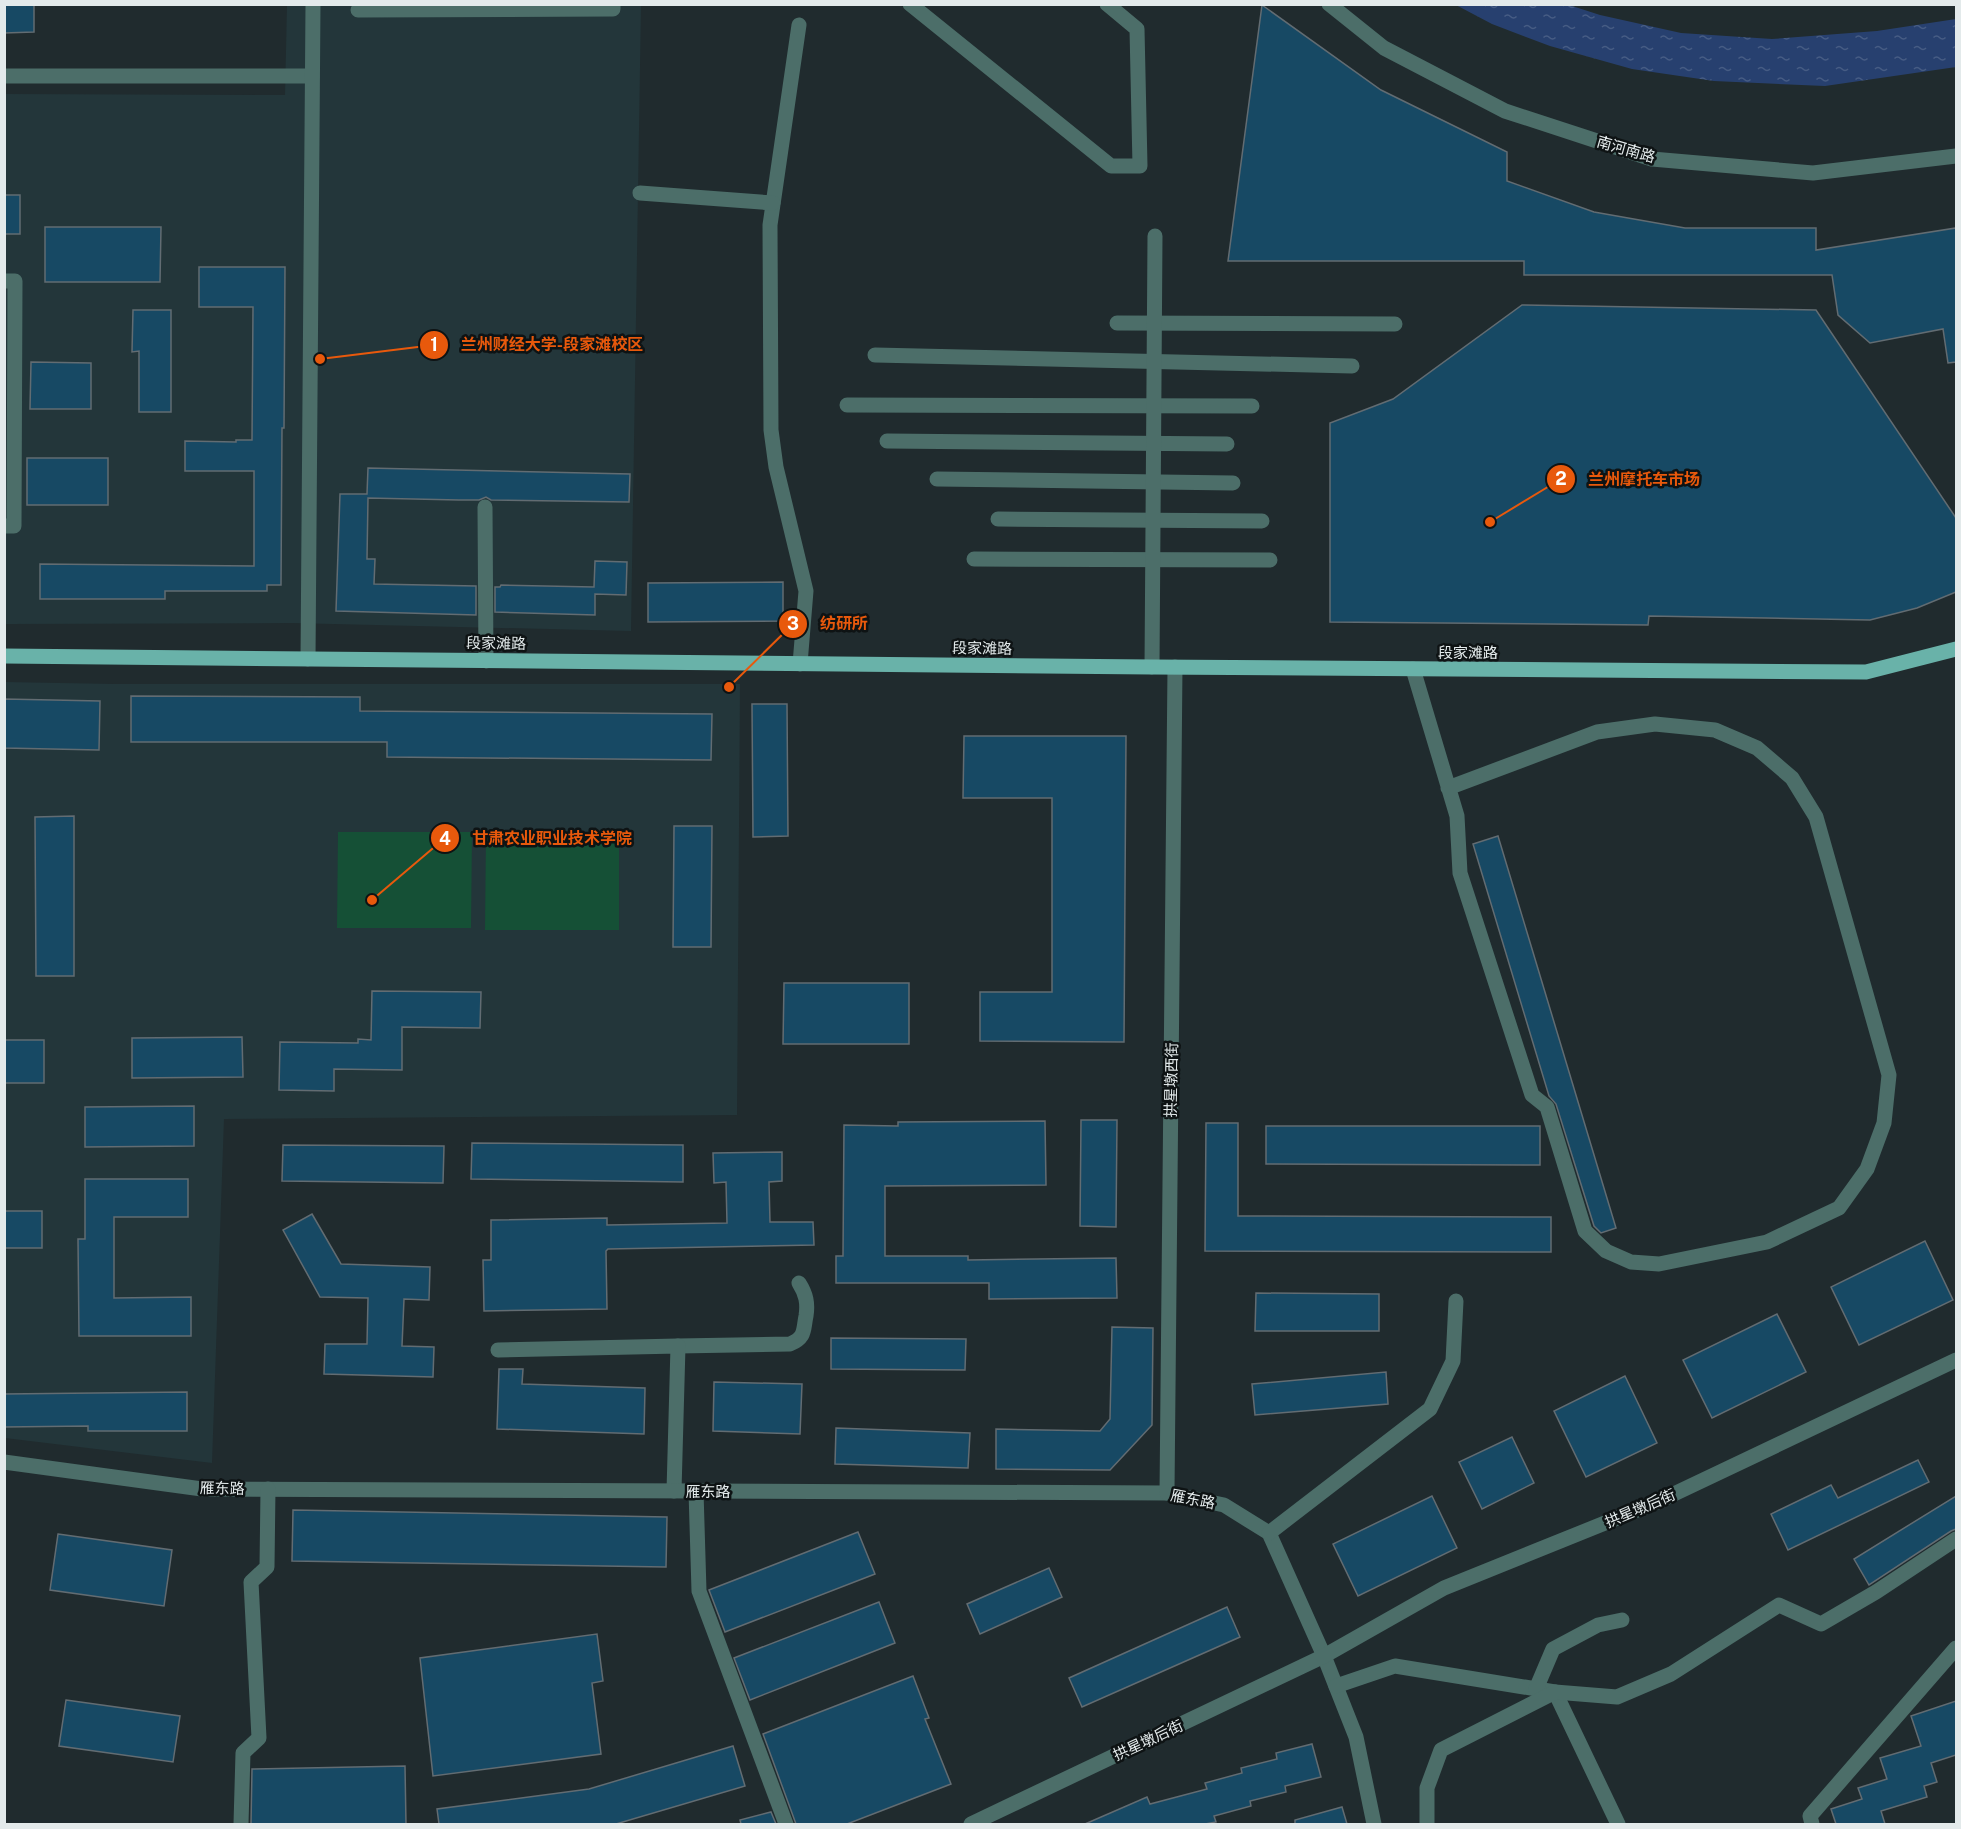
<svg xmlns="http://www.w3.org/2000/svg" width="1961" height="1829" viewBox="0 0 1961 1829" font-family="'Public Sans','Noto Sans SC',sans-serif">
<defs>
<pattern id="water-ripples" width="26" height="14" patternUnits="userSpaceOnUse" patternTransform="scale(1.5)"><rect width="26" height="14" fill="#27406f"/><path d="M2 4q2-2 4 0t4 0M15 11q2-2 4 0t4 0" fill="none" stroke="#465c84"/></pattern>
</defs>
<rect width="100%" height="100%" fill="#202b2e"/>
<g fill="#23363a">
<path d="M 287,5 L 641,5 L 631,631 L 292,623 L 5,624 L 4,94 L 285,95 Z"/>
<path d="M 5,682 L 114,684 L 740,684 L 737,1115 L 224,1119 L 212,1463 L 5,1438 Z"/>
</g>
<g fill="#155036">
<path d="M 338,832 L 472,832 L 471,928 L 337,928 Z"/>
<path d="M 486,834 L 619,834 L 619,930 L 485,930 Z"/>
</g>
<path fill="url(#water-ripples)" d="M 1456,5 L 1569,5 L 1600,15 L 1681,33 L 1772,39 L 1877,31 L 1956,19 L 1956,67 L 1825,86 L 1714,81 L 1632,69 L 1550,46 L 1492,24 Z"/>
<g fill="#174964" stroke="#626c72" stroke-width="1.5">
<path d="M 4,4 L 34,4 L 34,32 L 4,33 Z"/>
<path d="M 1262,5 L 1381,90 L 1507,152 L 1507,181 L 1594,212 L 1685,228 L 1816,228 L 1816,250 L 1956,228 L 1956,362 L 1948,363 L 1943,329 L 1870,343 L 1838,315 L 1832,275 L 1524,275 L 1524,261 L 1228,261 Z"/>
<rect x="4" y="195" width="16" height="39"/>
<path d="M 45,227 L 161,227 L 160,282 L 45,282 Z"/>
<path d="M 199,267 L 285,267 L 284,428 L 282,428 L 281,585 L 267,585 L 267,591 L 165,591 L 165,599 L 40,599 L 40,564 L 254,566 L 254,471 L 185,471 L 185,441 L 236,442 L 236,440 L 252,440 L 253,307 L 199,307 Z"/>
<path d="M 1522,305 L 1816,310 L 1956,518 L 1956,592 L 1917,608 L 1870,620 L 1649,616 L 1648,625 L 1330,622 L 1330,423 L 1393,399 Z"/>
<path d="M 133,310 L 171,310 L 171,412 L 139,412 L 139,351 L 132,352 Z"/>
<path d="M 31,362 L 91,363 L 91,409 L 30,409 Z"/>
<rect x="27" y="458" width="81" height="47"/>
<path d="M 368,468 L 630,474 L 629,502 L 491,500 L 486,497 L 479,500 L 459,500 L 368,498 L 367,559 L 375,559 L 374,584 L 476,586 L 476,615 L 336,611 L 340,494 L 367,494 Z"/>
<path d="M 595,561 L 627,562 L 626,595 L 595,594 L 595,615 L 495,612 L 495,587 L 500,587 L 501,585 L 594,587 Z"/>
<path d="M 783,582 L 783,621 L 648,622 L 648,583 Z"/>
<path d="M 131,696 L 360,697 L 360,711 L 712,714 L 711,760 L 387,757 L 387,742 L 131,742 Z"/>
<path d="M 4,699 L 100,701 L 99,750 L 4,748 Z"/>
<path d="M 752,704 L 787,704 L 788,836 L 753,837 Z"/>
<path d="M 964,736 L 1126,736 L 1124,1042 L 980,1041 L 980,992 L 1052,992 L 1052,798 L 963,798 Z"/>
<path d="M 74,816 L 74,976 L 36,976 L 35,817 Z"/>
<path d="M 674,826 L 712,826 L 711,947 L 673,947 Z"/>
<path d="M 1498,836 L 1616,1228 L 1601,1233 L 1594,1226 L 1556,1104 L 1549,1096 L 1473,844 Z"/>
<path d="M 784,983 L 909,983 L 909,1044 L 783,1044 Z"/>
<path d="M 372,991 L 481,992 L 480,1028 L 402,1027 L 402,1070 L 334,1069 L 334,1091 L 279,1090 L 280,1042 L 358,1043 L 358,1039 L 371,1040 Z"/>
<path d="M 242,1037 L 243,1077 L 132,1078 L 132,1038 Z"/>
<rect x="4" y="1040" width="40" height="43"/>
<path d="M 194,1106 L 194,1146 L 85,1147 L 85,1107 Z"/>
<path d="M 1081,1120 L 1117,1120 L 1116,1227 L 1080,1226 Z"/>
<path d="M 1045,1121 L 1046,1185 L 885,1186 L 885,1256 L 968,1256 L 968,1260 L 1116,1258 L 1117,1298 L 989,1299 L 989,1283 L 836,1283 L 836,1256 L 843,1256 L 844,1125 L 898,1126 L 898,1122 Z"/>
<path d="M 1206,1123 L 1238,1123 L 1238,1216 L 1551,1217 L 1551,1252 L 1205,1251 Z"/>
<path d="M 1266,1126 L 1540,1126 L 1540,1165 L 1266,1164 Z"/>
<path d="M 472,1143 L 683,1145 L 683,1182 L 471,1179 Z"/>
<path d="M 283,1145 L 444,1146 L 443,1183 L 282,1181 Z"/>
<path d="M 782,1152 L 782,1181 L 769,1182 L 770,1222 L 813,1222 L 814,1245 L 608,1249 L 606,1251 L 607,1309 L 484,1311 L 483,1260 L 491,1260 L 491,1220 L 607,1218 L 607,1225 L 727,1223 L 726,1182 L 714,1183 L 713,1153 Z"/>
<path d="M 85,1179 L 188,1179 L 188,1217 L 114,1217 L 114,1298 L 191,1297 L 191,1336 L 79,1336 L 78,1239 L 85,1239 Z"/>
<rect x="4" y="1211" width="38" height="37"/>
<path d="M 312,1214 L 341,1264 L 430,1267 L 429,1300 L 404,1299 L 402,1346 L 434,1347 L 433,1377 L 324,1374 L 325,1344 L 367,1344 L 368,1298 L 320,1297 L 283,1230 Z"/>
<path d="M 1925,1241 L 1953,1300 L 1859,1345 L 1831,1287 Z"/>
<path d="M 1256,1293 L 1379,1294 L 1379,1331 L 1255,1331 Z"/>
<path d="M 1777,1314 L 1806,1372 L 1712,1418 L 1683,1360 Z"/>
<path d="M 1112,1327 L 1153,1328 L 1152,1425 L 1110,1470 L 996,1469 L 996,1429 L 1100,1431 L 1110,1419 Z"/>
<path d="M 831,1338 L 966,1339 L 965,1370 L 831,1369 Z"/>
<path d="M 499,1369 L 523,1369 L 522,1384 L 645,1388 L 644,1434 L 497,1429 Z"/>
<path d="M 1386,1372 L 1388,1404 L 1255,1415 L 1252,1384 Z"/>
<path d="M 1625,1376 L 1657,1443 L 1586,1477 L 1554,1411 Z"/>
<path d="M 714,1382 L 802,1384 L 800,1434 L 713,1431 Z"/>
<path d="M 187,1392 L 187,1431 L 88,1431 L 88,1426 L 4,1427 L 4,1394 Z"/>
<path d="M 836,1428 L 970,1433 L 968,1468 L 835,1464 Z"/>
<path d="M 1512,1437 L 1534,1483 L 1482,1509 L 1459,1462 Z"/>
<path d="M 1918,1460 L 1929,1482 L 1788,1550 L 1771,1514 L 1831,1485 L 1838,1498 Z"/>
<path d="M 1432,1496 L 1457,1548 L 1358,1596 L 1333,1544 Z"/>
<path d="M 1956,1496 L 1956,1529 L 1951,1531 L 1869,1585 L 1854,1559 Z"/>
<path d="M 293,1510 L 667,1517 L 666,1567 L 292,1561 Z"/>
<path d="M 858,1532 L 875,1574 L 725,1632 L 709,1590 Z"/>
<path d="M 58,1534 L 172,1550 L 164,1606 L 50,1590 Z"/>
<path d="M 1049,1568 L 1062,1597 L 980,1634 L 967,1604 Z"/>
<path d="M 879,1602 L 895,1643 L 750,1700 L 734,1658 Z"/>
<path d="M 1227,1607 L 1240,1637 L 1082,1707 L 1069,1678 Z"/>
<path d="M 597,1634 L 603,1681 L 592,1683 L 601,1754 L 433,1776 L 420,1658 Z"/>
<path d="M 913,1676 L 929,1718 L 925,1719 L 951,1784 L 847,1824 L 796,1824 L 763,1734 Z"/>
<path d="M 66,1700 L 180,1716 L 173,1762 L 59,1746 Z"/>
<path d="M 1956,1701 L 1956,1755 L 1931,1763 L 1937,1782 L 1924,1786 L 1927,1797 L 1881,1811 L 1885,1824 L 1836,1824 L 1831,1809 L 1862,1799 L 1858,1788 L 1887,1779 L 1880,1758 L 1921,1746 L 1911,1716 Z"/>
<path d="M 1312,1744 L 1321,1777 L 1285,1786 L 1286,1792 L 1250,1801 L 1251,1806 L 1214,1816 L 1216,1822 L 1205,1824 L 1085,1824 L 1147,1797 L 1150,1804 L 1207,1789 L 1205,1783 L 1242,1773 L 1241,1768 L 1277,1759 L 1276,1753 Z"/>
<path d="M 733,1746 L 745,1786 L 616,1824 L 439,1824 L 437,1809 L 589,1789 Z"/>
<path d="M 405,1766 L 406,1824 L 251,1824 L 252,1769 Z"/>
<path d="M 1342,1807 L 1347,1824 L 1295,1824 L 1295,1820 Z"/>
<path d="M 771,1812 L 776,1824 L 741,1824 L 740,1820 Z"/>
</g>
<g fill="none" stroke-linecap="round" stroke-linejoin="round">
<g stroke="#4c6e69" stroke-width="15">
<path d="M 910,4 L 1111,166 L 1140,166 L 1137,29 L 1107,4"/>
<path d="M 1329,4 L 1384,48 L 1505,111 L 1652,159 L 1813,173 L 1956,156"/>
<path d="M 358,10 L 613,9 L 613,4"/>
<path d="M 799,25 L 770,225 L 771,430 L 776,467 L 806,591 L 800,664"/>
<path d="M 4,76 L 312,76"/>
<path d="M 640,193 L 773,203"/>
<path d="M 4,281 L 15,281 L 14,526 L 4,526"/>
<path d="M 1117,323 L 1395,324"/>
<path d="M 875,355 L 1352,366"/>
<path d="M 847,405 L 1252,406"/>
<path d="M 887,441 L 1227,444"/>
<path d="M 937,479 L 1233,483"/>
<path d="M 485,507 L 486,661"/>
<path d="M 998,519 L 1262,521"/>
<path d="M 974,559 L 1270,560"/>
<path d="M 308,659 L 313,4"/>
<path d="M 1152,667 L 1155,236"/>
<path d="M 1413,669 L 1457,816 L 1460,873 L 1532,1095 L 1547,1107 L 1585,1231 L 1606,1251 L 1631,1262 L 1659,1264 L 1767,1242 L 1839,1208 L 1867,1169 L 1884,1123 L 1889,1075 L 1816,817 L 1792,778 L 1757,748 L 1715,730 L 1655,724 L 1597,732 L 1448,788"/>
<path d="M 678,1346 L 790,1344 C 806,1337 803,1330 806,1316 C 808,1303 806,1294 799,1283"/>
<path d="M 498,1350 L 678,1346 L 674,1491"/>
<path d="M 4,1462 L 202,1489 L 1167,1493 L 1224,1505 L 1269,1533 L 1324,1656 L 1356,1737 L 1374,1824"/>
<path d="M 696,1491 L 699,1591 L 786,1824"/>
<path d="M 1167,1493 L 1175,667"/>
<path d="M 1269,1533 L 1430,1409 L 1453,1361 L 1456,1301"/>
<path d="M 1336,1686 L 1395,1666 L 1555,1692 L 1618,1824"/>
<path d="M 1536,1689 L 1553,1649 L 1598,1625 L 1622,1620"/>
<path d="M 241,1824 L 243,1753 L 259,1738 L 251,1582 L 267,1567 L 268,1489"/>
<path d="M 971,1824 L 1324,1656 L 1444,1588 L 1657,1502 L 1956,1360"/>
<path d="M 1427,1824 L 1427,1788 L 1441,1750 L 1555,1692 L 1617,1697 L 1671,1674 L 1779,1605 L 1821,1624 L 1876,1592 L 1956,1539"/>
<path d="M 1812,1824 L 1810,1816 L 1956,1648"/>
</g>
<path stroke="#69b2a9" stroke-width="15" d="M 4,656 L 1152,667 L 1866,672 L 1956,649"/>
</g>
<g text-anchor="middle" dominant-baseline="central" stroke-width="5" stroke-linejoin="round" paint-order="stroke">
<g font-size="15" fill="#e3eaeb" stroke="#0e1314">
<text transform="translate(1626 149) rotate(16)">南河南路</text>
<text transform="translate(496 643) rotate(1)">段家滩路</text>
<text transform="translate(982 648) rotate(1)">段家滩路</text>
<text x="1468" y="652">段家滩路</text>
<text transform="translate(1171 1080) rotate(-89)">拱星墩西街</text>
<text transform="translate(222 1488) rotate(1)">雁东路</text>
<text x="708" y="1491">雁东路</text>
<text transform="translate(1193 1499) rotate(11)">雁东路</text>
<text transform="translate(1640 1508) rotate(-23)">拱星墩后街</text>
<text transform="translate(1148 1740) rotate(-25)">拱星墩后街</text>
</g>
</g>
<path fill="none" stroke="#e8590c" stroke-width="2" d="M320 359L434 345M1490 522L1561 479M729 687L793 624M372 900L445 838"/>
<g fill="#e8590c" stroke="#0e1314" stroke-width="2">
<circle cx="320" cy="359" r="6"/>
<circle cx="1490" cy="522" r="6"/>
<circle cx="729" cy="687" r="6"/>
<circle cx="372" cy="900" r="6"/>
<circle cx="434" cy="345" r="15"/>
<circle cx="1561" cy="479" r="15"/>
<circle cx="793" cy="624" r="15"/>
<circle cx="445" cy="838" r="15"/>
</g>
<g font-size="18" text-anchor="middle" font-weight="bold" fill="#fff">
<text x="434" y="351">1</text>
<text x="1561" y="485">2</text>
<text x="793" y="630">3</text>
<text x="445" y="845">4</text>
</g>
<g font-size="16" text-anchor="middle" font-weight="bold" fill="#e8590c" stroke="#0e1314" stroke-width="5" stroke-linejoin="round" paint-order="stroke">
<text x="552" y="350">兰州财经大学-段家滩校区</text>
<text x="1644" y="485">兰州摩托车市场</text>
<text x="844" y="629">纺研所</text>
<text x="552" y="844">甘肃农业职业技术学院</text>
</g>
<rect width="1961" height="1829" fill="none" stroke="#e3eaeb" stroke-width="12"/>
</svg>
